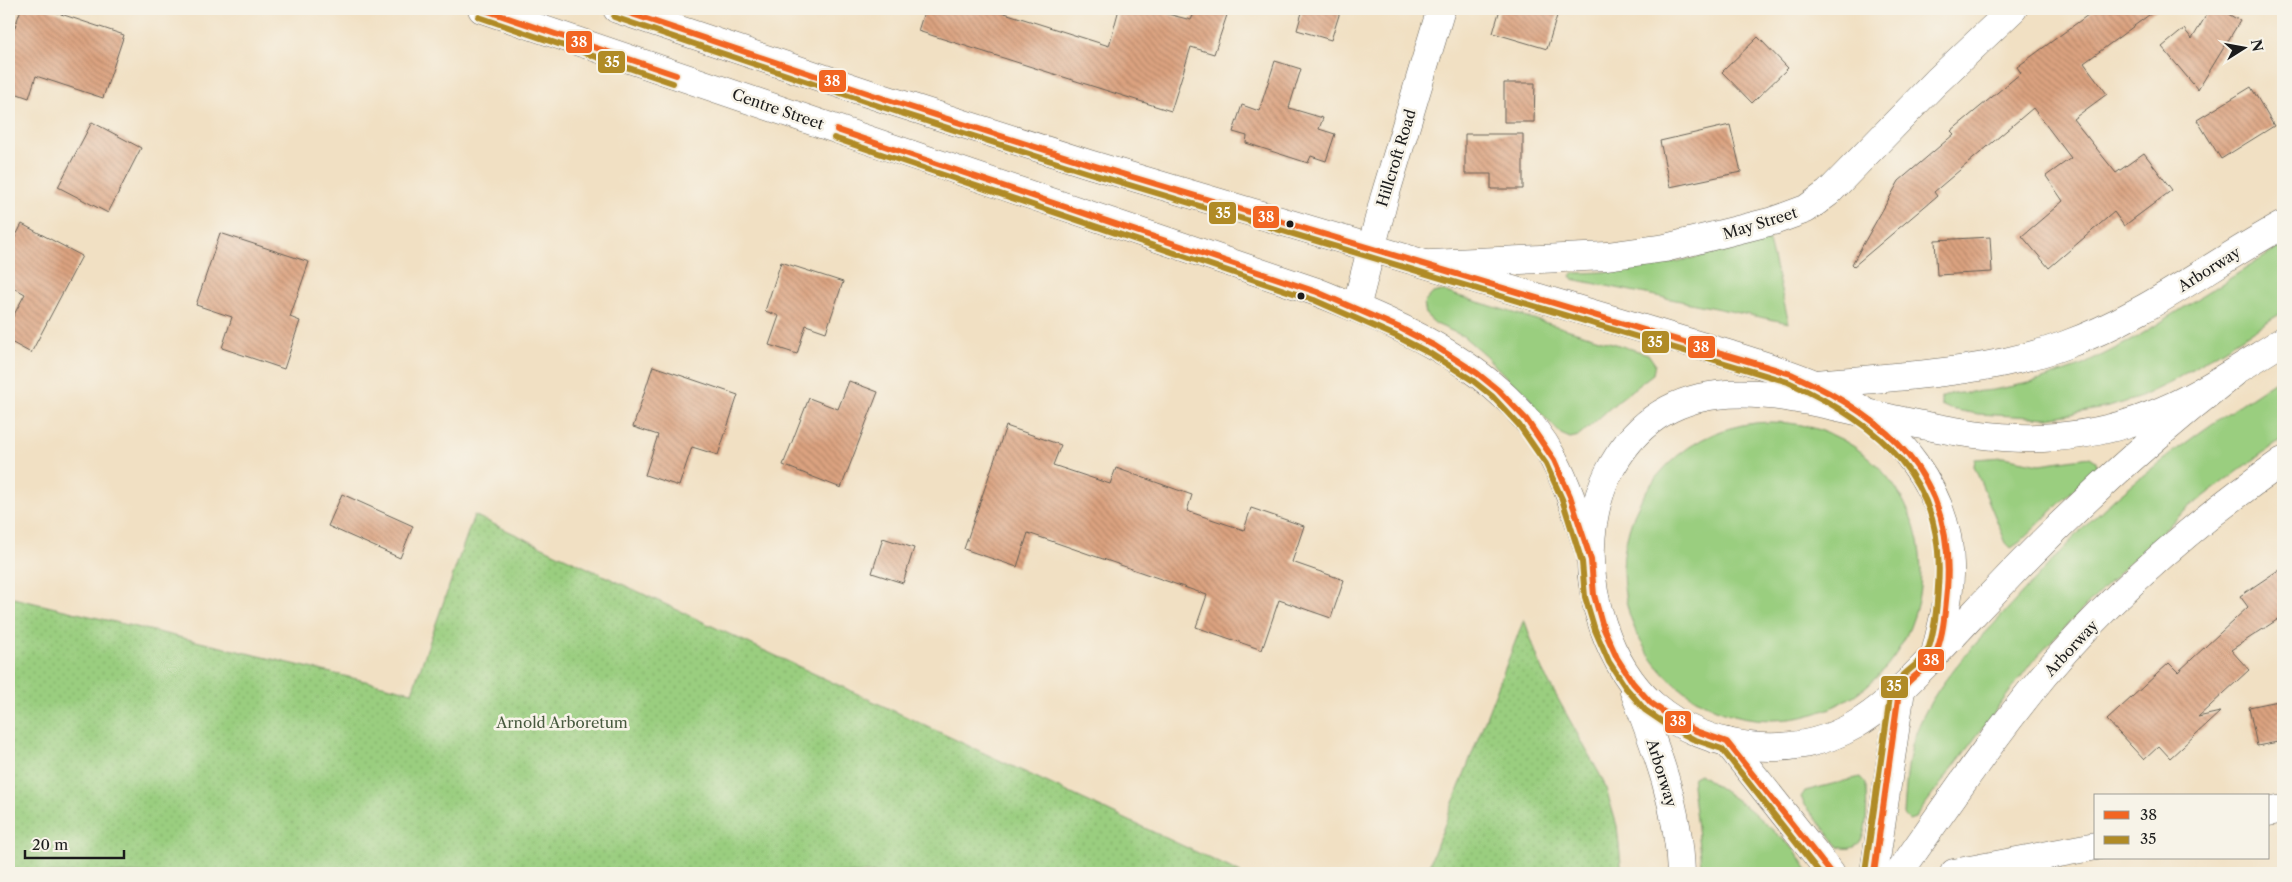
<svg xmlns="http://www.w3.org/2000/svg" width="2292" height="882" viewBox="0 0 2292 882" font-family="'Libre Caslon Text',serif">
<defs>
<pattern id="park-dots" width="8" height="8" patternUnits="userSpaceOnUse" patternTransform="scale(1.25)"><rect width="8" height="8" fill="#9ace7f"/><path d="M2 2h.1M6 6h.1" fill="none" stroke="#84b06d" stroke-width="1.8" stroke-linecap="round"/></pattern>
<pattern id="building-back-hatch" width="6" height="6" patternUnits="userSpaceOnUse" patternTransform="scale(1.25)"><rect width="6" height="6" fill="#dca380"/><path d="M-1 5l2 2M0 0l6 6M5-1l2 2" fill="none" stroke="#b28468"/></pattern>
</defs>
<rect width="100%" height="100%" fill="#f7f3e8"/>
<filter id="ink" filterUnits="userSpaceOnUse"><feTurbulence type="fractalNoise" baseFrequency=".02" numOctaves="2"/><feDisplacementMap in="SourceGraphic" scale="10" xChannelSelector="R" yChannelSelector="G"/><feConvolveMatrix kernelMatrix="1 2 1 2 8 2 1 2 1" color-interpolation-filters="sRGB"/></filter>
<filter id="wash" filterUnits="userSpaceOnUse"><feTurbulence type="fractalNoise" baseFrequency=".0096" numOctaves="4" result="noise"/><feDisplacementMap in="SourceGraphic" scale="20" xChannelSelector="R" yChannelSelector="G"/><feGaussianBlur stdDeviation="1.12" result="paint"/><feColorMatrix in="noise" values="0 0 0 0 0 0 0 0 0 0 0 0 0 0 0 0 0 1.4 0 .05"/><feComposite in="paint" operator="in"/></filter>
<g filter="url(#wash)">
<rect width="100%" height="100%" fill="#f1e0c3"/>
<g fill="#9ace7f" stroke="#5b754e">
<path d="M 1768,238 L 1789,323 L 1572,279 L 1570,276 L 1572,273 C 1638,273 1705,257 1768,238 Z"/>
<path d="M 2283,245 L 2283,312 L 2171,382 L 2138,398 L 2109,407 L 2049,418 L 1978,414 L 1950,409 L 1941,405 L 1941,398 L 1950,394 L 1993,390 L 2034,382 L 2083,365 L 2134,339 Z"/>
<path d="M 1442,291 L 1648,354 L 1655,364 L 1653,374 L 1619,400 L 1579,436 L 1570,438 L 1561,434 L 1485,355 L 1463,336 L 1436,324 L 1426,315 L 1424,303 L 1433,293 Z"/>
<path d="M 2283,376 L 2283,438 L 2187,509 L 2145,547 L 2076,616 L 2032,662 L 1915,818 L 1909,820 L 1904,815 C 1906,785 1907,751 1920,723 C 1939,680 1973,647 2005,612 C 2040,574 2078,530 2118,496 C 2170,452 2226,413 2283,376 Z"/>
<circle cx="1772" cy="571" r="149"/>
<path d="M 2003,457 L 2040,464 L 2090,457 L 2096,461 L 2097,467 L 2020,542 L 2011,548 L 2006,543 L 1974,466 L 1975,459 Z"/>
<path d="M 1700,774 L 1749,809 L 1795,850 L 1810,873 L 1702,873 L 1692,785 L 1694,777 Z"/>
<path d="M 1860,777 L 1866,784 C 1866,804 1873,858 1839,847 L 1805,805 L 1801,797 L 1805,791 Z"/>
</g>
<g fill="url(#park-dots)" stroke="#5b754e">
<path d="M 474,515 L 1241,873 L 9,873 L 9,597 L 412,692 Z"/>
<path d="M 1524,619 L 1542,670 L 1604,782 L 1617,826 L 1622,873 L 1426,873 Z"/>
</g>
<g id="blocks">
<g fill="url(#building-back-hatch)">
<path d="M 21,9 L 46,9 L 124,35 L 103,98 L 36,76 L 29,98 L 9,91 L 9,44 Z"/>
<path d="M 925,9 L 992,9 L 1109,46 L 1119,9 L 1148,9 L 1191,20 L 1196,9 L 1229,9 L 1214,54 L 1191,47 L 1171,111 L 918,31 Z"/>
<path d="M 1303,9 L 1341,9 L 1331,40 L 1297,30 Z"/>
<path d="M 1500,9 L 1559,9 L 1547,49 L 1493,33 Z"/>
<path d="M 2096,9 L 2157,9 L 2084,63 L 2107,94 L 2073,119 L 2116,173 L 2144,153 L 2172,190 L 2124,226 L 2114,212 L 2049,268 L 2022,236 L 2063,201 L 2046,176 L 2071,158 L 2033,108 L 1934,192 L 1937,196 L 1854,266 L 1852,264 L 1899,181 L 1954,134 L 1951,131 L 2021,73 L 2017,67 Z"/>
<path d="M 2210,9 L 2220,9 L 2240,21 L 2198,90 L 2162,47 L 2184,29 L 2192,39 Z"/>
<path d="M 1758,37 L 1788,68 L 1752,103 L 1722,72 Z"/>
<path d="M 1275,61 L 1301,69 L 1289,108 L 1323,118 L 1319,129 L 1335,134 L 1326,161 L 1311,156 L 1308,163 L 1246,143 L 1247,136 L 1233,132 L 1242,105 L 1259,111 Z"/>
<path d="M 1504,83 L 1535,83 L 1534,122 L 1504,122 Z"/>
<path d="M 2251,87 L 2274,126 L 2221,159 L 2197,120 Z"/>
<path d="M 92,122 L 141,148 L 108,213 L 58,187 Z"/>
<path d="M 1730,125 L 1741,172 L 1670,187 L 1660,141 Z"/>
<path d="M 1465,134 L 1523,134 L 1523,189 L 1491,189 L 1491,174 L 1465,174 Z"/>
<path d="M 22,224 L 82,256 L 31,353 L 9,341 L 9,324 L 25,294 L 9,285 L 9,249 Z"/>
<path d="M 220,233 L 309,262 L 290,317 L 300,321 L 284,369 L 222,348 L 232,317 L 196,305 Z"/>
<path d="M 1990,237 L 1992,272 L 1937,275 L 1935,240 Z"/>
<path d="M 781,262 L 843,282 L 826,332 L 806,325 L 797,354 L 769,345 L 779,316 L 765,311 Z"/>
<path d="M 653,366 L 738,395 L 718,455 L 692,447 L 679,486 L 645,475 L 658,435 L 633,427 Z"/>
<path d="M 849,381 L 878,392 L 841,488 L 783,465 L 809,398 L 838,409 Z"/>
<path d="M 1006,426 L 1061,445 L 1053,465 L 1110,484 L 1116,468 L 1192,495 L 1187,511 L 1244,530 L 1251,508 L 1304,526 L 1292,562 L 1344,580 L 1331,618 L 1279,600 L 1262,650 L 1196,627 L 1207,595 L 1028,533 L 1017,567 L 964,549 Z"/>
<path d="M 342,494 L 413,526 L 400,558 L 328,526 Z"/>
<path d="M 883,538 L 914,548 L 903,583 L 872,573 Z"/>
<path d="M 2283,567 L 2283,616 L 2231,650 L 2249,670 L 2198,717 L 2220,712 L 2170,758 L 2159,746 L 2144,760 L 2107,720 L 2169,663 L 2178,672 L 2248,607 L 2240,596 Z"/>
<path d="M 2283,700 L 2283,741 L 2257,746 L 2249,707 Z"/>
</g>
</g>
</g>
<g filter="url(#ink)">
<use href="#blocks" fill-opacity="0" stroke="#676156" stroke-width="1"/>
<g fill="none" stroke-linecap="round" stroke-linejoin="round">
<defs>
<g id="minor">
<path d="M 1356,308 L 1384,199 L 1441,9"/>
<path d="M 2268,812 L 2283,809"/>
<path d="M 1954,873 L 2096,846"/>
</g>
<path id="tertiary" d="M 1430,264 L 1607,256 L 1665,248 L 1773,221 L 1806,209 L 1828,193 L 1937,81 L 2013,9"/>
<g id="secondary">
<path d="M 1727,742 L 1831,873"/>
<path d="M 1874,873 L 1901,690"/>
</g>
<g id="trunk">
<path d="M 482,9 L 1317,292 C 1407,328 1506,370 1554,460 C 1569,488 1578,519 1588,549"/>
<path d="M 617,9 L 885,99 L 1089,164 L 1731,355 C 1762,365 1794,374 1824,388 C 1895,421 1953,494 1950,575 C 1949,602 1941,628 1935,654"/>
<path d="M 2234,373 C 2157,433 2084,499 2016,569 C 1986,600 1957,632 1927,663 C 1904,686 1883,709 1855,725 C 1793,761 1708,752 1653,705 C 1629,684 1613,655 1603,626 C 1586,579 1586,519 1608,474 C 1669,354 1791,398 1893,419 C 1945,430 2002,442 2056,437 C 2152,429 2204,390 2283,341"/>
<path d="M 1816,384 C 1899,376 1986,374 2065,345 C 2144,317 2211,264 2283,225"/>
<path d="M 1634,691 C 1657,751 1679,808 1681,873"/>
<path d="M 1899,873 C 1946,806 1992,738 2044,675 C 2112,595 2197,521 2283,461"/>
</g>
</defs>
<use href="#minor" stroke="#676156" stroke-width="29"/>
<use href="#tertiary" stroke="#676156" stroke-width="29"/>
<use href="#secondary" stroke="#676156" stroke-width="29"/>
<use href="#trunk" stroke="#676156" stroke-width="29"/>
<use href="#minor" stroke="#fff" stroke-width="28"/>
<use href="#tertiary" stroke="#fff" stroke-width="28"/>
<use href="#secondary" stroke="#fff" stroke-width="28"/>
<use href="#trunk" stroke="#fff" stroke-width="28"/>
<defs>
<g id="bus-1">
<path d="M 482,9 L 676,75"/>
<path d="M 617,9 L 885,99 L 1089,164 L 1791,374 C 1887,417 1956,476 1947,590 C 1945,610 1944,631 1937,650 C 1930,671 1904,677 1898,699 L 1874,873"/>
<path d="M 837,130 L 1317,292 L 1400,328 L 1435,346 L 1477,373 L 1498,390 L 1526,419 L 1554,460 L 1570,496 L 1591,560 L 1594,595 L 1603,627 L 1617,658 L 1633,683 L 1651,703 L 1675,720 L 1696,731 L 1727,742 L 1831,873"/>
</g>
<g id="bus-2">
<path d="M 479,17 L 673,83"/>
<path d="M 614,17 L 882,107 L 1086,172 L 1788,382 C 1878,423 1947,479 1938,587 C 1937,607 1935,628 1929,647 C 1921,668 1896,672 1890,697 L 1865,872"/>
<path d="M 834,138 L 1314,300 L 1396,336 L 1431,354 L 1472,380 L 1492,396 L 1519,425 L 1546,464 L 1562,499 L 1582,562 L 1585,597 L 1595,630 L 1609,662 L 1626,688 L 1645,710 L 1670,727 L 1693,739 L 1722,749 L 1820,873"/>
</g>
</defs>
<use href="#bus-1" stroke="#f7f3e8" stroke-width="10"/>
<use href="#bus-2" stroke="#f7f3e8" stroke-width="10"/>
<use href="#bus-1" stroke="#f26522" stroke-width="6"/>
<use href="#bus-2" stroke="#b08b26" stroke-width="6"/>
</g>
</g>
<g fill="#1c1c1c" stroke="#f7f3e8" stroke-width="2">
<circle cx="1290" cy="224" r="4.5"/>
<circle cx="1301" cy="296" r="4.5"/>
</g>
<g text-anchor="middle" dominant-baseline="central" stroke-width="5" stroke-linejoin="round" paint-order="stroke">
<g font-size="15" fill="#1c1c1c" stroke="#f7f3e8">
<text transform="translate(778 109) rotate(19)">Centre Street</text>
<text transform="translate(1396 158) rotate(-73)">Hillcroft Road</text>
<text transform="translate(1760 223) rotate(-17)">May Street</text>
<text transform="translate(2209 269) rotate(-32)">Arborway</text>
<text transform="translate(2071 648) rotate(-47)">Arborway</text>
<text transform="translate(1662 773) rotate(73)">Arborway</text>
</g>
<g font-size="15" fill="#485a3f" stroke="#f7f3e8">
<text x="562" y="722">Arnold Arboretum</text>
</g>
</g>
<g stroke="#f7f3e8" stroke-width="2">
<rect x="565" y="30" width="28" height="24" rx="5" fill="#f26522"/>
<rect x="597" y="50" width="29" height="24" rx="5" fill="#b08b26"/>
<rect x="818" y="69" width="29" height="24" rx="5" fill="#f26522"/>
<rect x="1208" y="201" width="29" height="24" rx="5" fill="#b08b26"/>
<rect x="1252" y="205" width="28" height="24" rx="5" fill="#f26522"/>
<rect x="1641" y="330" width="29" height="24" rx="5" fill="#b08b26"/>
<rect x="1687" y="335" width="29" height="24" rx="5" fill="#f26522"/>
<rect x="1917" y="648" width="28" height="24" rx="5" fill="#f26522"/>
<rect x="1880" y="675" width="29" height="24" rx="5" fill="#b08b26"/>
<rect x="1664" y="710" width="28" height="24" rx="5" fill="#f26522"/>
</g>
<g font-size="14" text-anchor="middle" font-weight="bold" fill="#fff">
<text x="579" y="47">38</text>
<text x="612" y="67">35</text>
<text x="832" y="86">38</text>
<text x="1223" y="218">35</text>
<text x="1266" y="222">38</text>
<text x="1655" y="347">35</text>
<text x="1701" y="352">38</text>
<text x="1931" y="665">38</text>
<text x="1894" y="691">35</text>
<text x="1678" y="726">38</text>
</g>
<rect width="2292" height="882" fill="none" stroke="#f7f3e8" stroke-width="30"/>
<rect x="2094" y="794" width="175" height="65" fill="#f7f3e8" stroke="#9f9d96"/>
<rect x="2104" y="811" width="25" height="8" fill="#f26522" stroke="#9f9d96"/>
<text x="2140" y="820" font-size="15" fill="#1c1c1c">38</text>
<rect x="2104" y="836" width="25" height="8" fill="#b08b26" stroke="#9f9d96"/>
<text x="2140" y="844" font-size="15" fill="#1c1c1c">35</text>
<g transform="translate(2244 48) rotate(79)" stroke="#f7f3e8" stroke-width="4" paint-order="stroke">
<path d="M0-4L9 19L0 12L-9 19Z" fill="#1c1c1c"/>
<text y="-8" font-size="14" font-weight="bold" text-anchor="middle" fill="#1c1c1c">N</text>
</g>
<path d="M25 850v8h99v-8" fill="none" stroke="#1c1c1c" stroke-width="2.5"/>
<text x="32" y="850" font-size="15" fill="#1c1c1c" stroke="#f7f3e8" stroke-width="4" paint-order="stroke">20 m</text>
</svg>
